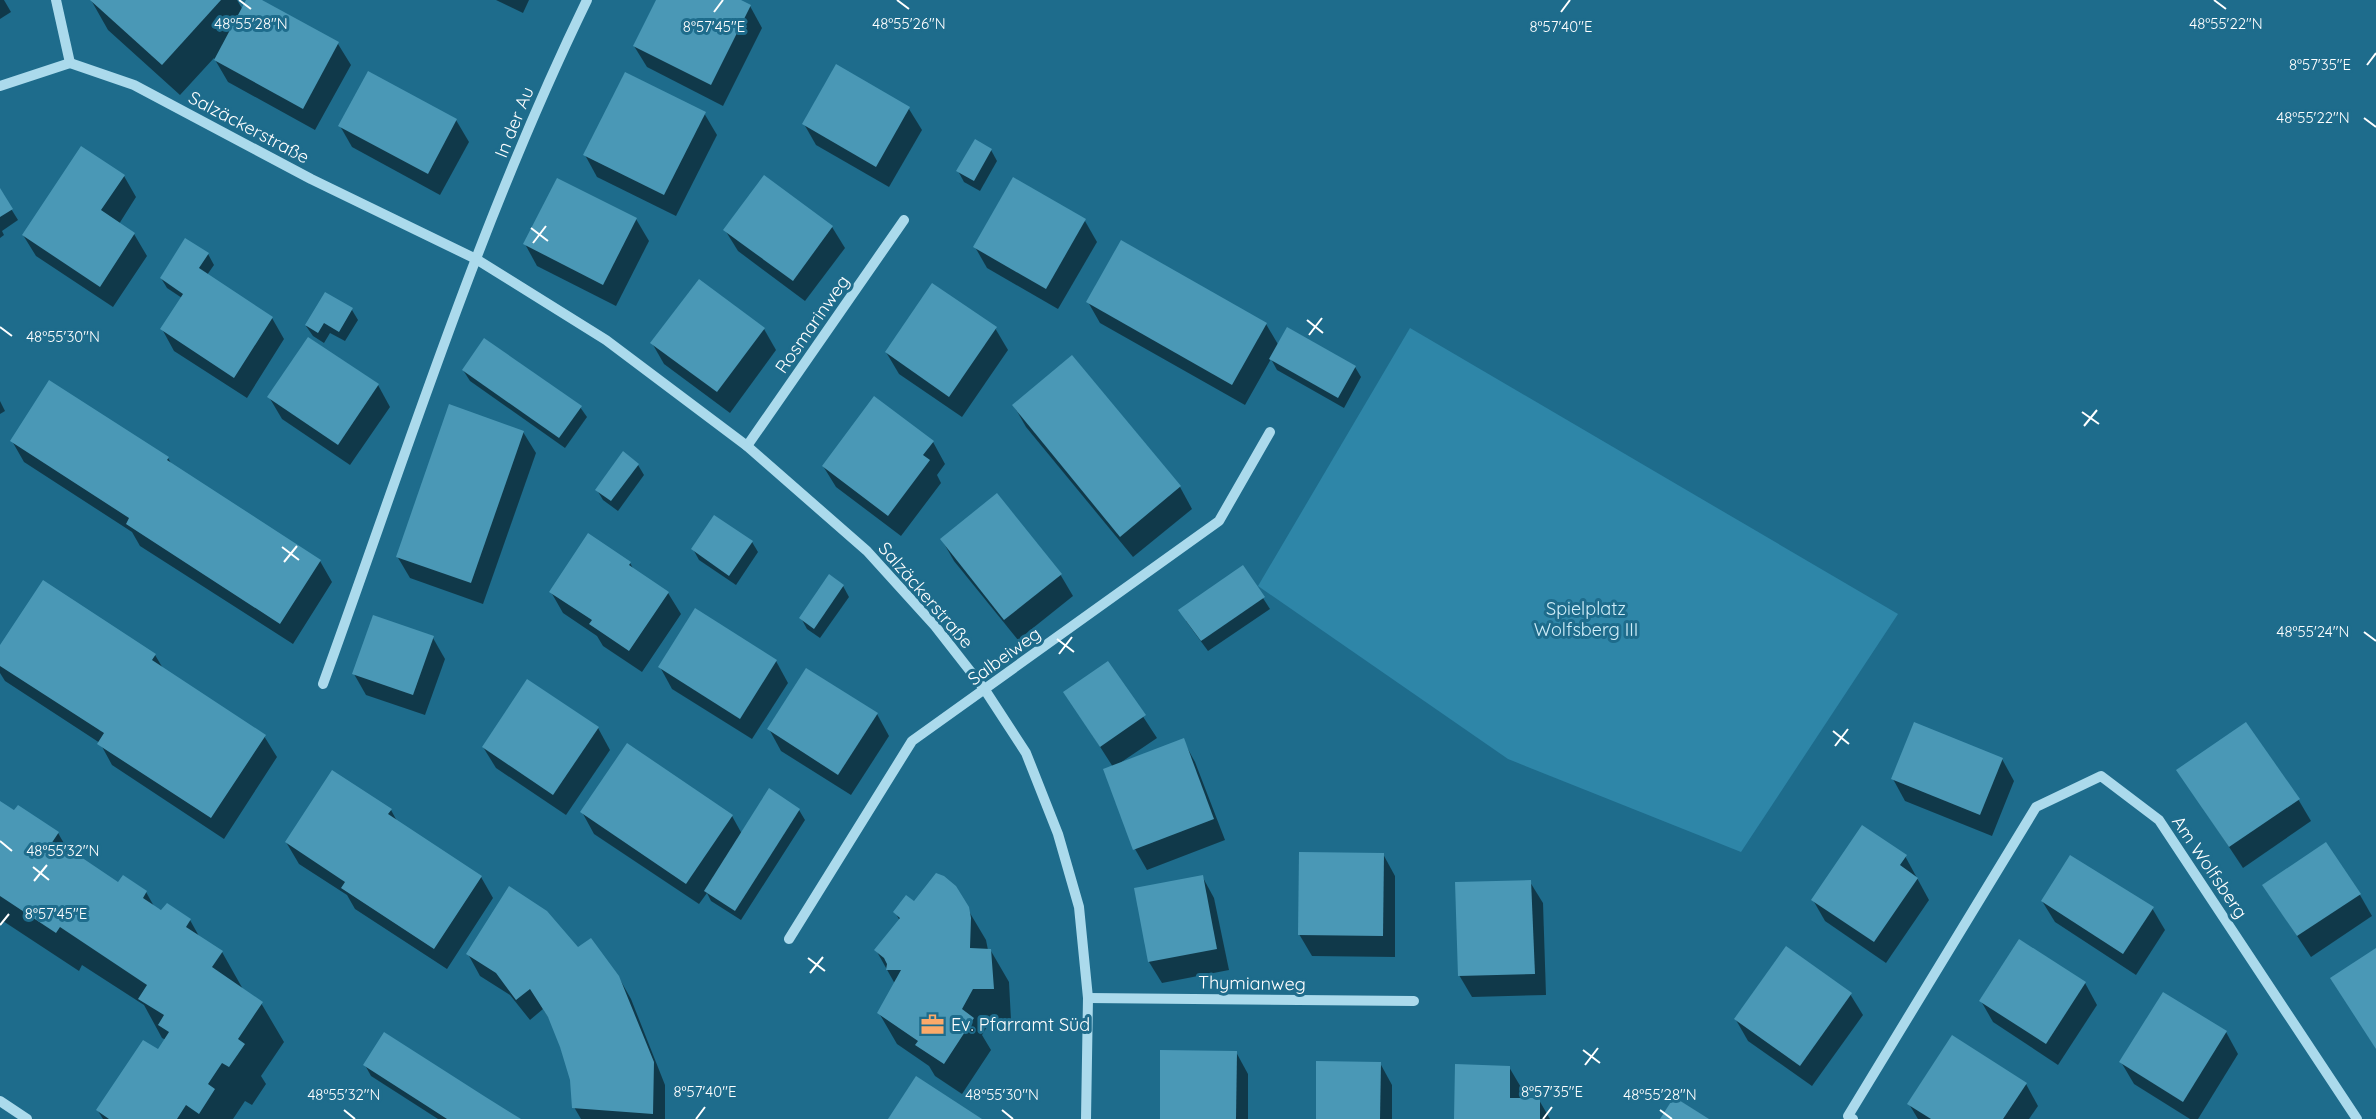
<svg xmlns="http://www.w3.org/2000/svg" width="2376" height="1119" viewBox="0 0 2376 1119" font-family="Quicksand,sans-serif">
<rect width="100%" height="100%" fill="#1e6c8c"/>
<path fill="#2e86a8" d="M 1410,328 L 1898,614 L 1741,852 L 1508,759 L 1258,586 Z"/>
<g fill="#0007">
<path d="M 0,0 L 4,0 L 11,12 L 0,19 Z"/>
<path d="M 91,0 L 237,0 L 243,10 L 248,0 L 259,0 L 338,44 L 351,65 L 315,130 L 228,82 L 214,58 L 180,95 L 108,30 Z"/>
<path d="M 496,0 L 529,0 L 523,13 Z"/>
<path d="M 657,0 L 738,0 L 750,6 L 762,28 L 723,106 L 647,67 L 634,46 Z"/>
<path d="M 837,66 L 909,109 L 922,130 L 889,187 L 816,145 L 804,124 Z"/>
<path d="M 704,113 L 717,135 L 676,216 L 597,177 L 585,155 Z"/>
<path d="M 456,120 L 469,142 L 440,195 L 352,147 L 340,126 Z"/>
<path d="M 991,150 L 997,161 L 980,191 L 964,182 L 958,171 Z"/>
<path d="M 124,176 L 136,197 L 119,224 L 134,234 L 147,256 L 113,307 L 36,256 L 23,235 Z"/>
<path d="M 0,191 L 18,220 L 2,231 L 4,235 L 0,238 Z"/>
<path d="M 636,219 L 649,241 L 616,306 L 537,266 L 525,244 Z"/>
<path d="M 1085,221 L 1097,242 L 1058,309 L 987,268 L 975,247 Z"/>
<path d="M 832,227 L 845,248 L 805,301 L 738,251 L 725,230 Z"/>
<path d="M 186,240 L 208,254 L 214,265 L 207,275 L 272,318 L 284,339 L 247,398 L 174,351 L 162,329 L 182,298 L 167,288 L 161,278 Z"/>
<path d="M 1088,302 L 1266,324 L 1279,346 L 1355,367 L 1361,377 L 1344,408 L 1277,370 L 1271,359 L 1245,405 L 1100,323 Z"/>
<path d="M 352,310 L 358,320 L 345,341 L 330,333 L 324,343 L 313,336 L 306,326 Z"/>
<path d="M 995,328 L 1008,350 L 962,417 L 899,374 L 886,352 Z"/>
<path d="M 764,329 L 776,350 L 730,413 L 664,364 L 652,343 Z"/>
<path d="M 1072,357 L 1180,487 L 1192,509 L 1133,557 L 1026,427 L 1014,406 Z"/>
<path d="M 463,370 L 580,407 L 587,417 L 565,448 L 470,381 Z"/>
<path d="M 378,385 L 390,407 L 350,465 L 282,419 L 269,397 Z"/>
<path d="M 0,401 L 5,411 L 0,414 Z"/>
<path d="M 523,432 L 536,453 L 483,604 L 410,578 L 397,556 Z"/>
<path d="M 12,441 L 168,458 L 172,465 L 320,561 L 332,582 L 293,644 L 140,546 L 132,532 L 24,462 Z"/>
<path d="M 933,442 L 945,464 L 937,475 L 941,483 L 901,536 L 836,487 L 823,466 Z"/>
<path d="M 638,465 L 644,475 L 618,511 L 603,500 L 597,490 Z"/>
<path d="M 942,540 L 1060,574 L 1073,596 L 1018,640 L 954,561 Z"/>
<path d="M 752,542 L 758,552 L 736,585 L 699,560 L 693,549 Z"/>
<path d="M 630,563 L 634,570 L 668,593 L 681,614 L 642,672 L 603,646 L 597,636 L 563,613 L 551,592 Z"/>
<path d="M 1243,567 L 1270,609 L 1208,651 L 1186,621 Z"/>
<path d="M 843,586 L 849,597 L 820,638 L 807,629 L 801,618 Z"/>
<path d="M 433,638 L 445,659 L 425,715 L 366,695 L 354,674 Z"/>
<path d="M 0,648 L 155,655 L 164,670 L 264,736 L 277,757 L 224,839 L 112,765 L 100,743 L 5,681 L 0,673 Z"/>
<path d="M 776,661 L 788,683 L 752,739 L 672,689 L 660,667 Z"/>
<path d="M 1108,663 L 1157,738 L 1120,763 L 1183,740 L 1195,762 L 1225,840 L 1147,870 L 1135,849 L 1113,767 L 1065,692 Z"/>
<path d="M 877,714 L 889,736 L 851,795 L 781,751 L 769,729 Z"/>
<path d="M 598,728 L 610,750 L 566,815 L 496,768 L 483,747 Z"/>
<path d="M 2002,759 L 2014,781 L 1992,836 L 1905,801 L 1893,779 Z"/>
<path d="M 2178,770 L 2298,799 L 2311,821 L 2243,868 Z"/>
<path d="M 0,803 L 58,833 L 73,859 L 118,884 L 146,892 L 155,908 L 190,920 L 200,938 L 222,952 L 244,991 L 261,1003 L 284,1042 L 261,1076 L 266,1084 L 252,1105 L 245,1101 L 233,1119 L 103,1119 L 98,1111 L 158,1052 L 166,1040 L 162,1038 L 144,1005 L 82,965 L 79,971 L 3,921 L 0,926 Z"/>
<path d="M 391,810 L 398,823 L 481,877 L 493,898 L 447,969 L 355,909 L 347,895 L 299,864 L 286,842 Z"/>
<path d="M 799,810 L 805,820 L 741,920 L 711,901 L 707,893 L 699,904 L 594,834 L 582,812 L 732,816 L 742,834 Z"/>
<path d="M 1383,854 L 1395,876 L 1395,957 L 1312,956 L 1299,934 Z"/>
<path d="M 1905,856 L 1929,900 L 1886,963 L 1825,921 L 1813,900 Z"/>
<path d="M 1202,876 L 1214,898 L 1229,970 L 1162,983 L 1149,962 Z"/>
<path d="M 1530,882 L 1543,903 L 1546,995 L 1472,997 L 1459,975 Z"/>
<path d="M 2264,886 L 2360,895 L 2372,916 L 2311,957 Z"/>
<path d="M 2042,901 L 2152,908 L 2165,930 L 2136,975 L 2055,922 Z"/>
<path d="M 914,903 L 967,908 L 986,940 L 988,950 L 991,951 L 1009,982 L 1011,1020 L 991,1020 L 982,1035 L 991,1050 L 962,1094 L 935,1076 L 929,1066 L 897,1044 L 879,1013 L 895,984 L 876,950 L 900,921 L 895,912 Z"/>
<path d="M 577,949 L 618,976 L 631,999 L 665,1085 L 665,1119 L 581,1119 L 574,1107 L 571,1079 L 553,1024 L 543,1009 L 530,1020 L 510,995 L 480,976 L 468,954 Z"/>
<path d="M 2085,983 L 2097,1005 L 2058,1065 L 1993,1022 L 1981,1001 Z"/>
<path d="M 1850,994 L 1863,1015 L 1812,1086 L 1748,1041 L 1736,1020 Z"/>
<path d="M 2226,1032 L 2238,1054 L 2198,1119 L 2190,1119 L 2134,1084 L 2121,1062 Z"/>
<path d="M 1236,1052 L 1248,1074 L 1248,1119 L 1161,1119 Z"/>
<path d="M 1380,1063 L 1392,1085 L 1392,1119 L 1317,1119 Z"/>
<path d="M 365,1065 L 518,1119 L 438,1119 L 371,1076 Z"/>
<path d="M 1509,1067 L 1522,1089 L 1522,1100 L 1539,1100 L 1550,1119 L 1456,1119 Z"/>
<path d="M 2026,1084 L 2038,1106 L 2029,1119 L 1918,1119 L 1909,1104 Z"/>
</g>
<g fill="#4a98b6">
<path d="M 90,0 L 221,0 L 162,65 Z"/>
<path d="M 246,0 L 262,0 L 339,42 L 303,109 L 214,60 Z"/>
<path d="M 656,0 L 741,0 L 751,5 L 711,85 L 633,46 Z"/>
<path d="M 836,64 L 910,107 L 876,167 L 802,124 Z"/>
<path d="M 368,71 L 457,119 L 428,174 L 338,126 Z"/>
<path d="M 625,72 L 706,112 L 664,195 L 583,155 Z"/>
<path d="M 975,139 L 992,149 L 974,181 L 956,171 Z"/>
<path d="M 81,146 L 125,175 L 101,210 L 135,233 L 100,287 L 22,235 Z"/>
<path d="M 764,175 L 833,226 L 793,281 L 723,230 Z"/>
<path d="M 1013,177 L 1086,219 L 1046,289 L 973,247 Z"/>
<path d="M 557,178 L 637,218 L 603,285 L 523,244 Z"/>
<path d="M 0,188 L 13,209 L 0,217 Z"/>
<path d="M 185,238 L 209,253 L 199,268 L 273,317 L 234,378 L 160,329 L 183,294 L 160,278 Z"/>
<path d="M 1121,240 L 1267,323 L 1232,385 L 1086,302 Z"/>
<path d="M 699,279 L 765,328 L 717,392 L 650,343 Z"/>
<path d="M 932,283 L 997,327 L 949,397 L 885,352 Z"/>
<path d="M 325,292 L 353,308 L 339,332 L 324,323 L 318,333 L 305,325 Z"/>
<path d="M 1287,327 L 1356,366 L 1338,398 L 1269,359 Z"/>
<path d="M 308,337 L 379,384 L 338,445 L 267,397 Z"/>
<path d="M 484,338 L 582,406 L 559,438 L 462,370 Z"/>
<path d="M 1072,355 L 1181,486 L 1120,537 L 1012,405 Z"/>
<path d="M 49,380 L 169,457 L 167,460 L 321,560 L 280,624 L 126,524 L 129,518 L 10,441 Z"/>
<path d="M 874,396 L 934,441 L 923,455 L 930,460 L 888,516 L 822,466 Z"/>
<path d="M 449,404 L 524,431 L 471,583 L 396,557 Z"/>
<path d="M 623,451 L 639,464 L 611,501 L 595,490 Z"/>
<path d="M 997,493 L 1062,574 L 1004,620 L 940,539 Z"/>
<path d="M 714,515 L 753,541 L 729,576 L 691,549 Z"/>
<path d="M 588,533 L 631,562 L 629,565 L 669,592 L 629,651 L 589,624 L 592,620 L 549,592 Z"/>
<path d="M 1243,565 L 1265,597 L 1201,641 L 1178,610 Z"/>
<path d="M 829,574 L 844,585 L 814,629 L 799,618 Z"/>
<path d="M 43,580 L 156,654 L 152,660 L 266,735 L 211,818 L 97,744 L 104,733 L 0,666 L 0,645 Z"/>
<path d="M 695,608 L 777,660 L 740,719 L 658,667 Z"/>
<path d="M 373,615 L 434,636 L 413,695 L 352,674 Z"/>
<path d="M 1108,661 L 1146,715 L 1100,747 L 1063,692 Z"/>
<path d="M 806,668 L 878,713 L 838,775 L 767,729 Z"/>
<path d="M 527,679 L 599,727 L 553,795 L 482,747 Z"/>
<path d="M 1914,722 L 2003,758 L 1980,815 L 1891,779 Z"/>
<path d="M 2246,722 L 2300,799 L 2229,847 L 2176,770 Z"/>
<path d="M 1184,738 L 1214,819 L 1133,850 L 1103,769 Z"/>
<path d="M 627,743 L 733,815 L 686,884 L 580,812 Z"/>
<path d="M 332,770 L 392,809 L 388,814 L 482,876 L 434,949 L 341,888 L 345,882 L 285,842 Z"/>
<path d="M 769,788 L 800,809 L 735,911 L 704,891 Z"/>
<path d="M 0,801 L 14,810 L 18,805 L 59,832 L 51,844 L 72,858 L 75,853 L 118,882 L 123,875 L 147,891 L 143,898 L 161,910 L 167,903 L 191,919 L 186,927 L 223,951 L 212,967 L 263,1002 L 238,1039 L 245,1044 L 229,1067 L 222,1063 L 208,1084 L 215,1089 L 199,1114 L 186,1105 L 177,1119 L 109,1119 L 96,1110 L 143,1040 L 158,1049 L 169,1032 L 158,1025 L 164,1015 L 138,999 L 147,985 L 60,927 L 56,933 L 0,896 Z"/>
<path d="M 1862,825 L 1907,855 L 1900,865 L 1918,878 L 1874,942 L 1811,900 Z"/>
<path d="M 2326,842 L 2361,894 L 2297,936 L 2262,885 Z"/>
<path d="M 1299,852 L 1384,853 L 1383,936 L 1298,935 Z"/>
<path d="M 2070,855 L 2154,907 L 2123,954 L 2041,901 Z"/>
<path d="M 936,873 L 944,876 L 956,886 L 969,907 L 971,918 L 970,948 L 991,949 L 994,989 L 973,989 L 962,1009 L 974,1018 L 944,1064 L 915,1045 L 918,1041 L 877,1013 L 901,970 L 886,970 L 887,964 L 884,958 L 874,950 L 900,918 L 893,912 L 906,895 L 914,901 Z"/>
<path d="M 1203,875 L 1217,949 L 1148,962 L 1134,888 Z"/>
<path d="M 1531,880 L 1535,974 L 1458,976 L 1455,882 Z"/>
<path d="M 509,886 L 547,911 L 578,947 L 591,938 L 619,976 L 654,1062 L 653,1114 L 572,1108 L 570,1080 L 560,1047 L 548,1017 L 530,989 L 516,1000 L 496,973 L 466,954 Z"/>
<path d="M 2019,939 L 2086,982 L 2046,1044 L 1979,1001 Z"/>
<path d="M 1786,946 L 1852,993 L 1800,1066 L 1734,1019 Z"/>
<path d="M 2376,948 L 2376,1049 L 2330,978 Z"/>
<path d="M 2163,992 L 2227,1031 L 2183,1102 L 2119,1062 Z"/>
<path d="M 384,1032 L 484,1096 L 521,1119 L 447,1119 L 430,1108 L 363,1065 Z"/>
<path d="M 1952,1035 L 2027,1083 L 2003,1119 L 1931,1119 L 1907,1104 Z"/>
<path d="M 1160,1050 L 1237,1051 L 1236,1119 L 1160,1119 Z"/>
<path d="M 1316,1061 L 1381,1062 L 1380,1119 L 1316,1119 Z"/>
<path d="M 1455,1064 L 1510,1066 L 1510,1098 L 1540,1098 L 1540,1119 L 1454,1119 Z"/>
<path d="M 916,1076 L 982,1119 L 888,1119 Z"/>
<path d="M 1674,1097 L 1709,1119 L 1660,1119 Z"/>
</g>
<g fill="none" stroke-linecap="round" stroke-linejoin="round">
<g stroke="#abdaec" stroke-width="10">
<path d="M 56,0 L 70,63"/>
<path d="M 0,86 L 70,63 L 134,85 L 311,179 L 476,259 L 606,340 L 747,446 L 867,551 L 935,626 L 985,690 L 1026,753 L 1058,834 L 1079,907 L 1088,998 L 1086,1119"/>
<path d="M 747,446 L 904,220"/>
<path d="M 323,684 C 406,455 480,220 587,0"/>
<path d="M 789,939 L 912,741 L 1219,521 L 1270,432"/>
<path d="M 1088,998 L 1414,1001"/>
<path d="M 0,1101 L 27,1119"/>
<path d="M 1853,1119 L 1848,1116 L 2036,807 L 2101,776 L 2159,820 L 2357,1119"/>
</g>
</g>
<path fill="none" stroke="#fff" stroke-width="2" d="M 239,0 L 251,9M 897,0 L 909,9M 2214,0 L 2226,9M 714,12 L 723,0M 1561,12 L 1570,0M 2367,65 L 2376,53M 2364,118 L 2376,127M 531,228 L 548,241M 533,243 L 546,226M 1307,320 L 1323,333M 0,327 L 12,336M 1309,335 L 1322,318M 2082,412 L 2099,424M 2084,426 L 2097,410M 282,547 L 299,560M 284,562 L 297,546M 2364,632 L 2376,641M 1057,639 L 1074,652M 1059,654 L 1072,637M 1833,731 L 1849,744M 1835,746 L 1848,729M 0,841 L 12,851M 33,867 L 49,880M 34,881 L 47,865M 0,925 L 9,914M 808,958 L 825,971M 810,973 L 823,957M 1583,1050 L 1600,1063M 1585,1065 L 1598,1048M 344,1110 L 355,1119M 1002,1110 L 1013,1119M 1660,1110 L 1672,1119M 696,1119 L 705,1107M 1543,1119 L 1552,1107"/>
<defs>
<symbol id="office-bare" viewBox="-9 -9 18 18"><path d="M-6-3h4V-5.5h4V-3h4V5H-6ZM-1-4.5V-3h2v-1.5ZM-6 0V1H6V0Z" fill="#fbaa6a" stroke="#1e6c8c" stroke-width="2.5" paint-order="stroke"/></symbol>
</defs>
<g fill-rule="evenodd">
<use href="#office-bare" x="916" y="1008" width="33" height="33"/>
</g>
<g text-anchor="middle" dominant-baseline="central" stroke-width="6" stroke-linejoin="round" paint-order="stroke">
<g font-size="18" fill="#fff" stroke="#1e6c8c">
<text transform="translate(514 122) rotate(-68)">In der Au</text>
<text transform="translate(249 127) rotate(28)">Salzäckerstraße</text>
<text transform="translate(812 324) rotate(-55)">Rosmarinweg</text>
<text transform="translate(926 595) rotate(49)">Salzäckerstraße</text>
<text transform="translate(1004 656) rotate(-36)">Salbeiweg</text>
<text transform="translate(2210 867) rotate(56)">Am Wolfsberg</text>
<text transform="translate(1252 983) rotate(1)">Thymianweg</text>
</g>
<g font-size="18" fill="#d0eef9" stroke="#1e6c8c">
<text x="1586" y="608">Spielplatz<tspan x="1586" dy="21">Wolfsberg III</tspan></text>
</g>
<g font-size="18" fill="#fff" stroke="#1e6c8c" text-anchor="start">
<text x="951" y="1024">Ev. Pfarramt Süd</text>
</g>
</g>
<g font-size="15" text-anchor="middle" fill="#fff" stroke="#1e6c8c" stroke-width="6" stroke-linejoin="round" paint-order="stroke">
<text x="251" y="29">48°55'28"N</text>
<text x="909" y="29">48°55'26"N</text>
<text x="2226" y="29">48°55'22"N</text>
<text x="714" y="32">8°57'45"E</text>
<text x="1561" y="32">8°57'40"E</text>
<text x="2320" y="70">8°57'35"E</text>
<text x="2313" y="123">48°55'22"N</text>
<text x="63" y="342">48°55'30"N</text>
<text x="2313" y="637">48°55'24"N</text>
<text x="63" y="856">48°55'32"N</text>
<text x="56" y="919">8°57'45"E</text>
<text x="705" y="1097">8°57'40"E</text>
<text x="1552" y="1097">8°57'35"E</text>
<text x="344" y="1100">48°55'32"N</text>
<text x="1002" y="1100">48°55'30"N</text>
<text x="1660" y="1100">48°55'28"N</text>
</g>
</svg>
